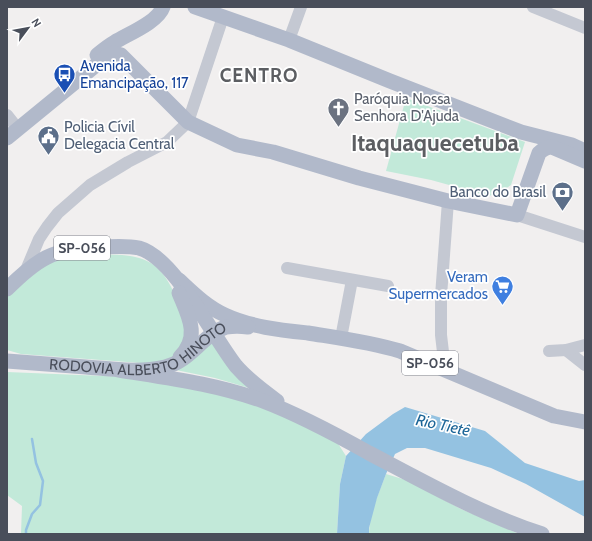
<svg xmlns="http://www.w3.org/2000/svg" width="592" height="541" viewBox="0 0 592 541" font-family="Cabin,sans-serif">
<rect width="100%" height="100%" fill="#f1efef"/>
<g fill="#c2e9d9">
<path d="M 406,98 L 525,142 L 511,185 L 502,191 L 489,196 L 431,180 L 386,171 Z"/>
<path d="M 96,254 C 107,255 120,254 130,256 C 138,257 147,260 154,265 C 171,278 182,310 188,330 L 178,356 L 154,364 L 21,354 L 7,350 L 7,295 L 56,257 Z"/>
<path d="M 213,336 L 256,390 L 215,378 L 176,370 Z"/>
<path d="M 7,372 L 128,377 L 165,382 L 261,405 L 337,442 L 346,456 L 340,484 L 337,534 L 21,534 L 22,506 L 7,495 Z"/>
<path d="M 386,474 L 406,480 L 461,509 L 519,534 L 369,534 C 369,514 379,493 386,474 Z"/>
</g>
<path fill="#94c2e1" d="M 405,407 L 485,431 L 525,463 L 579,481 L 585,480 L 585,517 L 526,484 L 491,468 L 425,448 L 407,448 L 395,454 L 386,474 L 377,498 L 369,528 L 369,534 L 337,534 L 340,484 L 346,456 L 366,434 L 393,414 Z"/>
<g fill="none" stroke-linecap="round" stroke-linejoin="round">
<path stroke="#94c2e1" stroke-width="2.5" d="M 26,534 L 26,530 L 32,514 L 40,505 L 43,481 L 36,463 L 32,439"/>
<g stroke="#c4c8d2" stroke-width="12">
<path d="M 533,7 L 585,28"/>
<path d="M 289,40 L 301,7"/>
<path d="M 7,115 L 18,129"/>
<path d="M 517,215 L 585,237"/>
<path d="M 287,268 L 388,286"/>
<path d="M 26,270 L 39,239 L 47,227 L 58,213 L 90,185 L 128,162 L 167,142 L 188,122 L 223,17"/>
<path d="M 341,338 L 352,280"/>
<path d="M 566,350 L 585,365"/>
<path d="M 549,351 L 566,350 L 585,345"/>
<path d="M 445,369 L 441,335 L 441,296 L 448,201"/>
</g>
<g stroke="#b1b9ca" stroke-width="15">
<path d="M 195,7 L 289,40 L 390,81 L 521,132 L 572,145 L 585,151"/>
<path d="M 97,55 C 102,51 108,46 115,42 C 128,34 158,22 163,7"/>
<path d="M 7,138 L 106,57 L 114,53 L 121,55 L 188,122 L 237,145 L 273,152 L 359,178 L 448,201 L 517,215 L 539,153 C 543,149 546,147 552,147 L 585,161"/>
<path d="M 179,280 C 193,293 207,307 225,315 C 251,327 280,330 308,333 C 339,338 370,342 400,351 L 554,416 L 585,422"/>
<path d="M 7,289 C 36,260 53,248 97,247 C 110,247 125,245 139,248 C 175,258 212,336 236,366 C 248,380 262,390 277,401"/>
<path d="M 179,293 C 188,315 201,336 180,357"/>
<path id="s1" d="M 7,361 C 33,363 60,365 86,367 C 112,369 140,373 165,367 C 191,361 203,334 226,327 C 233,326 241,326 248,327"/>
<path d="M 119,370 C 168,378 216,384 263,401 C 300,415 335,434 369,453 C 426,483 481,514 542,534"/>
</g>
</g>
<defs>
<symbol id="bus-pin" viewBox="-11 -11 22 30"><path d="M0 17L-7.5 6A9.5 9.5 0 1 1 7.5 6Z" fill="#1a4fb4" stroke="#fff"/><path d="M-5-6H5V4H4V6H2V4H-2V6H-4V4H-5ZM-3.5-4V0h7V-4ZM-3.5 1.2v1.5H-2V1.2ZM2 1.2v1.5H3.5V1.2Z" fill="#fff"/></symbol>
<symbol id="church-pin" viewBox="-11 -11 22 30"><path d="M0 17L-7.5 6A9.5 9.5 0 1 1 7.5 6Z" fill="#6b7280" stroke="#fff"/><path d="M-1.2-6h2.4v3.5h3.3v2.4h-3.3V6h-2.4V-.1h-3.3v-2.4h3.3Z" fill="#fff"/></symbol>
<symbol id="civic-pin" viewBox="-11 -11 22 30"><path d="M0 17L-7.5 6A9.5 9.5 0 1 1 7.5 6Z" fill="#5c6f8a" stroke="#fff"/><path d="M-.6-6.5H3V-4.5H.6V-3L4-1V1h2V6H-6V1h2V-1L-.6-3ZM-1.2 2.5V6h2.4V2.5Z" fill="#fff"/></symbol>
<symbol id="bank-pin" viewBox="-11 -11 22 30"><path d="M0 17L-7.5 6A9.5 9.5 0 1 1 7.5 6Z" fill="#5c6f8a" stroke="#fff"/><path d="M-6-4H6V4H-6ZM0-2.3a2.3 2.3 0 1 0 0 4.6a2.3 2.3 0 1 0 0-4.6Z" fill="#fff"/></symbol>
<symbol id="supermarket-pin" viewBox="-11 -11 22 30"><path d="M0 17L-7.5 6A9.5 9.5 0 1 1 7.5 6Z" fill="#3f7fe0" stroke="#fff"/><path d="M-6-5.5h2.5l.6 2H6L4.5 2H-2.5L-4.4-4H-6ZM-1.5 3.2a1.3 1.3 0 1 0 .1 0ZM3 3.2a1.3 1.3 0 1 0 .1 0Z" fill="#fff"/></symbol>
</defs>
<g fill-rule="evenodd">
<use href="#bus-pin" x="52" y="62" width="25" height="34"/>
<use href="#church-pin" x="326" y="96" width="25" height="34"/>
<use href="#civic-pin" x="36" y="124" width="25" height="34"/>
<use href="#bank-pin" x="550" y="180" width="25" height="34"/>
<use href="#supermarket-pin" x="490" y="274" width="25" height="34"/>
</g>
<g text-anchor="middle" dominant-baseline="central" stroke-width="3.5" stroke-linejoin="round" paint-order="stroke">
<g fill="#fff" stroke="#80838c" stroke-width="1">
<rect x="54" y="236" width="56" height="24" rx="3"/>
<rect x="402" y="351" width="56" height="24" rx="3"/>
</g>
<g font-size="14" font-weight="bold" fill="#494e5a">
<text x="82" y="248">SP-056</text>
<text x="430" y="363">SP-056</text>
</g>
<g font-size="15" fill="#164399" stroke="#fff" text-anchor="start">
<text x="80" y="66">Avenida<tspan x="80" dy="17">Emancipação, 117</tspan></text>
</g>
<g font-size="15" fill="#5b616d" stroke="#fff" text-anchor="start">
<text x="354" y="99">Paróquia Nossa<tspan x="354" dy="17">Senhora D'Ajuda</tspan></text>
</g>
<g font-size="15" fill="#4e5e75" stroke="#fff" text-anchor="start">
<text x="64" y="127">Policia Cívil<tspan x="64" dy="17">Delegacia Central</tspan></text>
<text x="546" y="192" text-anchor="end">Banco do Brasil</text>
</g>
<g font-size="15" fill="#366cbe" stroke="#fff" text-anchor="end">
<text x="488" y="277">Veram<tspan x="488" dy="17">Supermercados</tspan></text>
</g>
<g font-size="15" fill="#494e5a" stroke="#fff">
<text stroke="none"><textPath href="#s1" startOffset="137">RODOVIA ALBERTO HINOTO</textPath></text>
</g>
<g font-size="16" font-style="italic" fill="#1d6698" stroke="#fff">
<text transform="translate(443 425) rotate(12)">Rio Tietê</text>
</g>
<g font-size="19" font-weight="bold" letter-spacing="1" fill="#5c5e62" stroke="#fff">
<text x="259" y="75">CENTRO</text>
</g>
<g font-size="23" font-weight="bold" fill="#5c5e62" stroke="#fff">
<text x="435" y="143">Itaquaquecetuba</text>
</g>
</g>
<rect width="592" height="541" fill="none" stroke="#494e5a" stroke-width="16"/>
<g transform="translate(28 28) rotate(58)" stroke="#ffffff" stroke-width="3" paint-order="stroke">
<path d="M0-3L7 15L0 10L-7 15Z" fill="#494e5a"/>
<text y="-6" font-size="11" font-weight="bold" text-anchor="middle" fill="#494e5a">N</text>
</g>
</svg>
